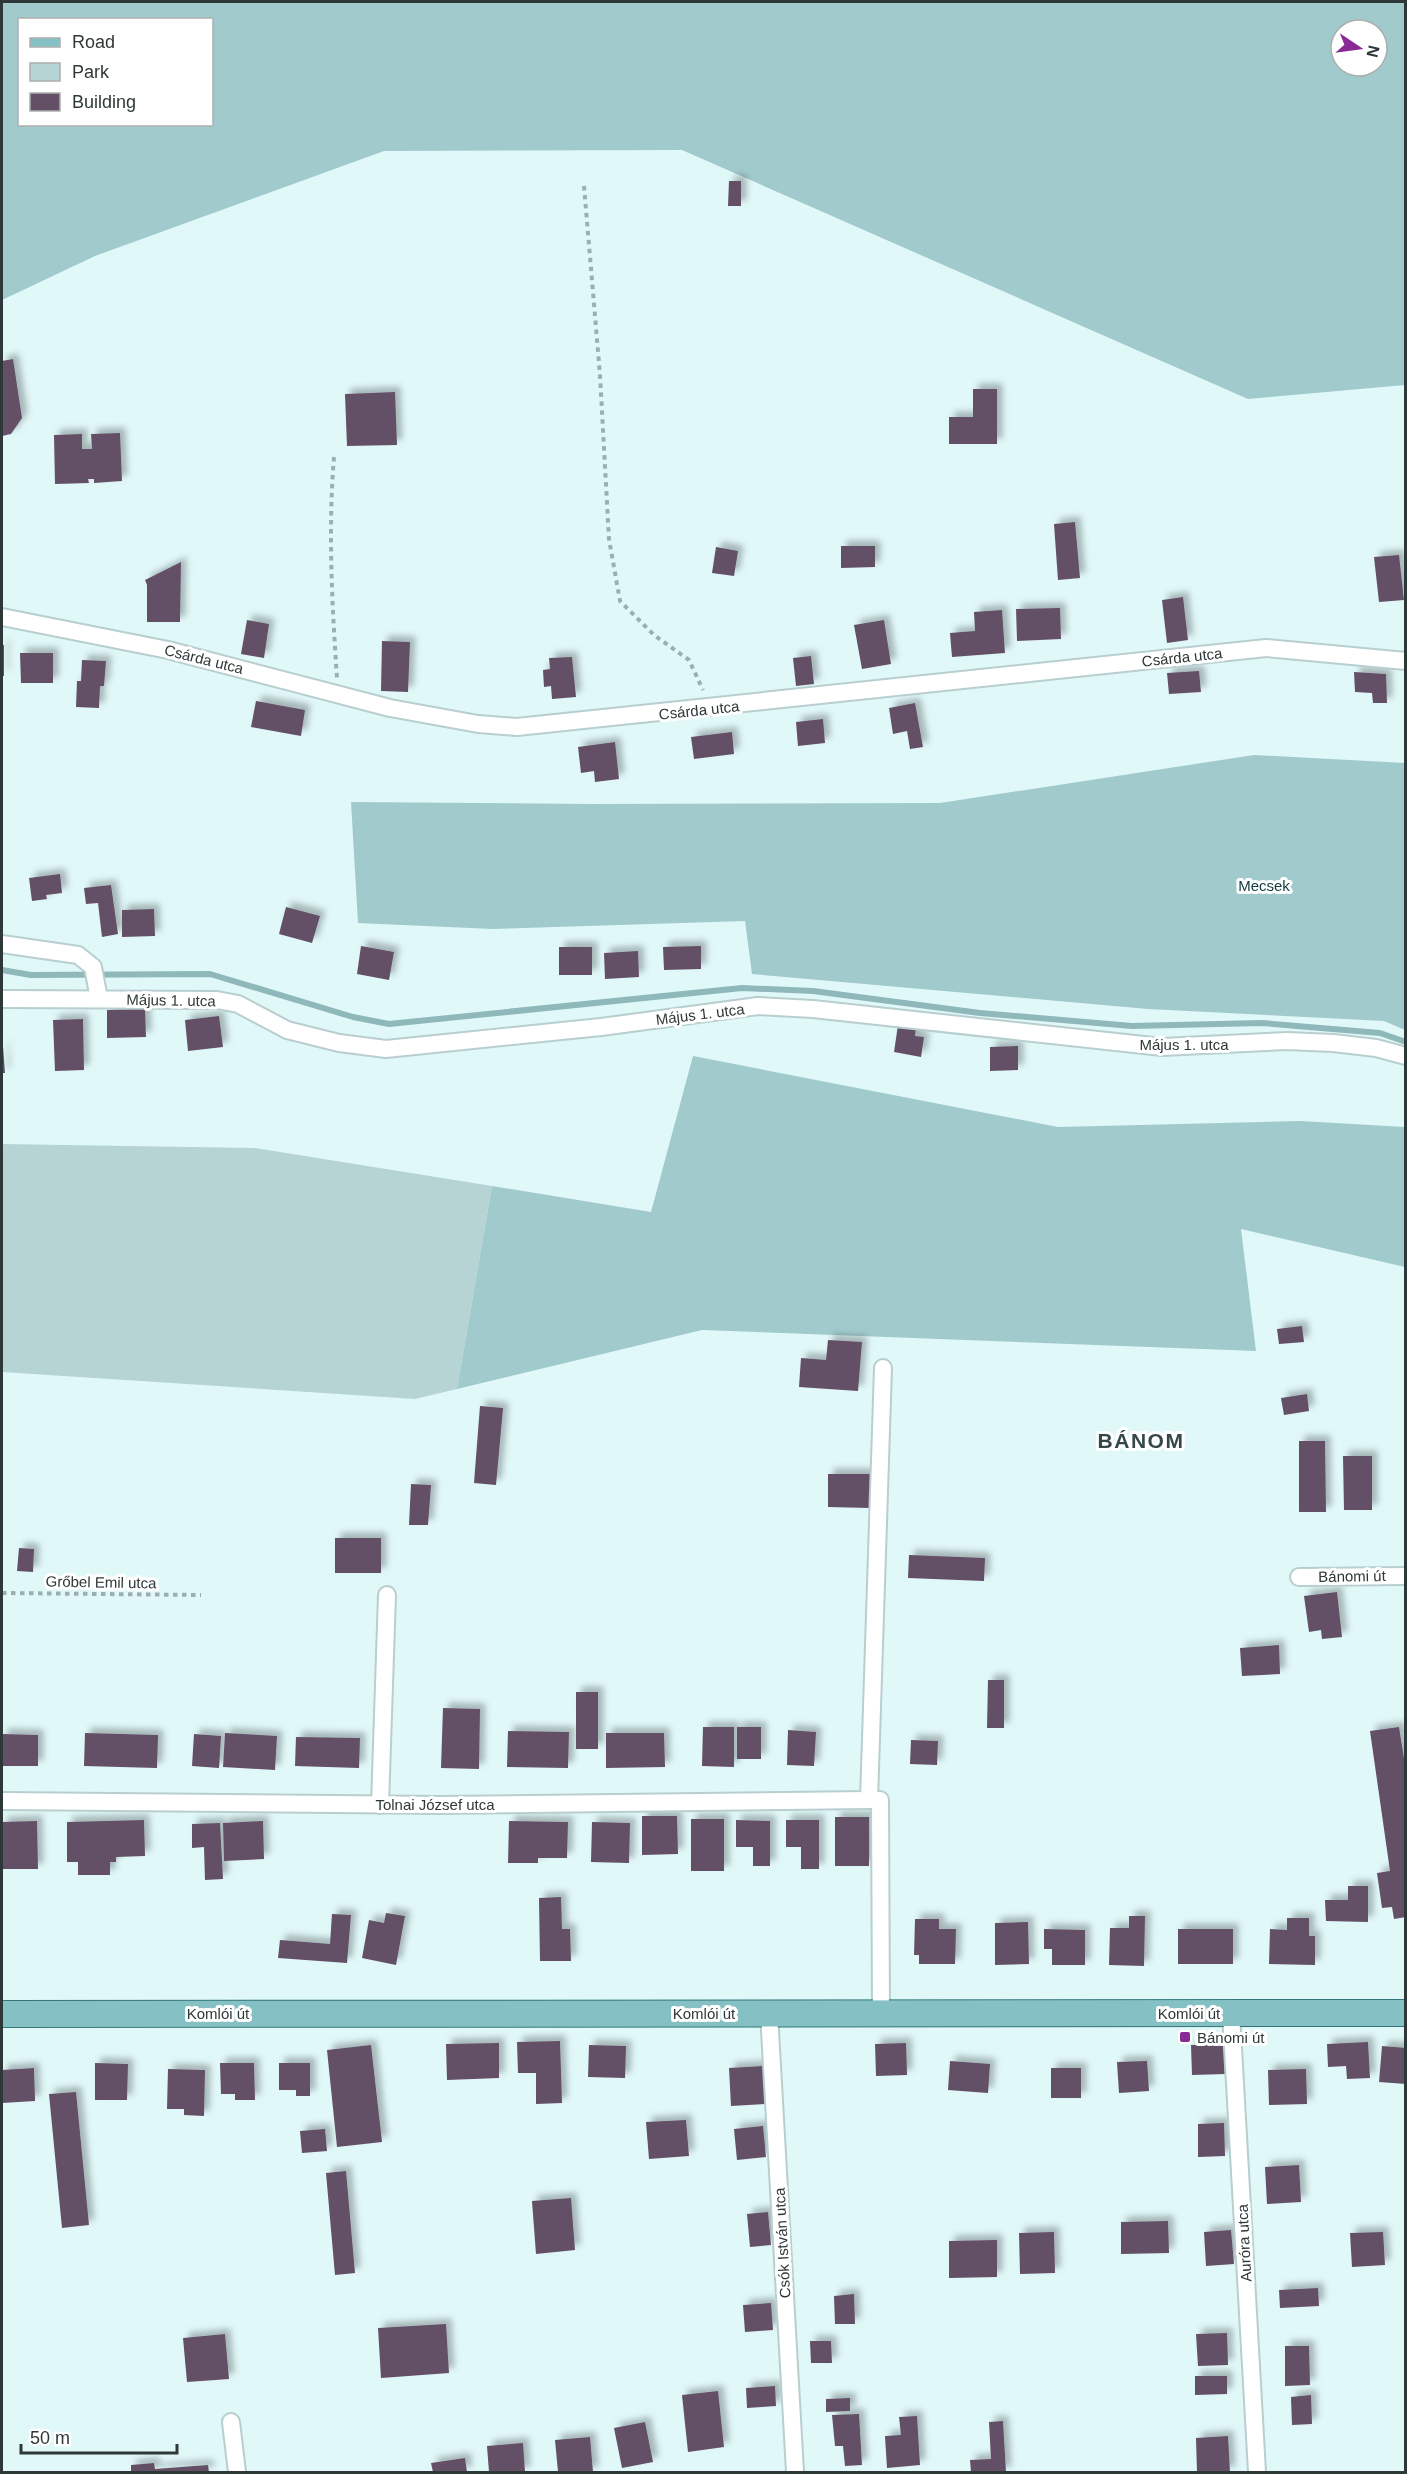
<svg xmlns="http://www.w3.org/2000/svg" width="1407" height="2474" viewBox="0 0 1407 2474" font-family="Helvetica,sans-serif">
<defs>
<filter id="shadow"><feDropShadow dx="5.5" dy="-5.5" stdDeviation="3" flood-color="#0004"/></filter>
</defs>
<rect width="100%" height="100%" fill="#e1f8f9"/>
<path fill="#b7d4d5" d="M 2,1144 L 255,1148 L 492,1186 L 457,1389 L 415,1399 L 2,1372 Z"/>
<g fill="#a1cacc" fill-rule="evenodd">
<path d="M 2,2 L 1405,2 L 1405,385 L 1248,399 L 682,150 L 384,151 L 95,256 L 2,300 ZM 20,20 L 212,20 L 212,124 L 20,124 ZM 1341,30 L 1377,30 L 1377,66 L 1341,66 Z"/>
<path d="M 1254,755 L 1405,763 L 1405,1030 L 1384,1021 L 1148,1009 L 752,974 L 745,921 L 493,929 L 358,923 L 351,802 L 591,804 L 940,803 Z"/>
<path d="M 693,1056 L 1058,1127 L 1300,1121 L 1405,1127 L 1405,1267 L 1241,1229 L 1256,1351 L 702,1330 L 457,1389 L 492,1186 L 651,1212 Z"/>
</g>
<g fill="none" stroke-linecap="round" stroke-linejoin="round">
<path stroke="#8fb8ba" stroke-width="6" d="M 2,970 L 31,975 L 210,974 L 353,1017 L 389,1024 L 742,988 L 813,991 L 980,1013 L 1132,1026 L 1262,1023 L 1380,1033 L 1406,1042"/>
</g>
<g fill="#634f66" filter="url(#shadow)">
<path d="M 729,181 L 741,181 L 741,206 L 728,206 Z"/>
<path d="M 13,359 L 22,418 L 11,434 L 2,436 L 2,361 Z"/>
<path d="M 973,389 L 997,389 L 997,444 L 949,444 L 949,417 L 973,417 Z"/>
<path d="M 395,392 L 397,445 L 347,446 L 345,394 Z"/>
<path d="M 120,433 L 122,481 L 94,483 L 94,479 L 88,479 L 89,483 L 55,484 L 54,435 L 82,434 L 82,449 L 92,449 L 91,434 Z"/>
<path d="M 1075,522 L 1080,578 L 1058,580 L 1054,524 Z"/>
<path d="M 841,546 L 875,546 L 875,567 L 841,568 Z"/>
<path d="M 716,547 L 738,551 L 734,576 L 712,573 Z"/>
<path d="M 1399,555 L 1404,600 L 1379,602 L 1374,557 Z"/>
<path d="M 181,562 L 180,622 L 147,622 L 147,585 L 145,580 Z"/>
<path d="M 1183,597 L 1188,640 L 1167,643 L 1162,600 Z"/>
<path d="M 1060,608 L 1061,639 L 1017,641 L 1016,609 Z"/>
<path d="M 1002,610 L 1005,653 L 952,657 L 950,633 L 975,631 L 974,612 Z"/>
<path d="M 247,620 L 269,624 L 264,658 L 241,654 Z"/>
<path d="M 884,620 L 891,664 L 862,669 L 854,625 Z"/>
<path d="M 382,641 L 410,642 L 408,692 L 381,691 Z"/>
<rect x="2" y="645" width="2" height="31"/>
<path d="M 20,653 L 53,653 L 53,683 L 21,683 Z"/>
<path d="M 811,656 L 814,684 L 796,686 L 793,658 Z"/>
<path d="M 572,657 L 576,697 L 552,699 L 551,686 L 544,687 L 543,670 L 550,669 L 549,658 Z"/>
<path d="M 82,660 L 106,661 L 104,686 L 100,686 L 99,708 L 76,707 L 77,681 L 81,681 Z"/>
<path d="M 1199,671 L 1201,692 L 1169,694 L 1167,673 Z"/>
<path d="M 1354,672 L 1386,674 L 1387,703 L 1373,703 L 1372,693 L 1355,692 Z"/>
<path d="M 256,701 L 305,710 L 301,736 L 251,727 Z"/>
<path d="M 915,703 L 923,747 L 910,749 L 907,731 L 893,734 L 889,708 Z"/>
<path d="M 823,719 L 825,743 L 798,746 L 796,722 Z"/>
<path d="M 732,732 L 734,754 L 694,759 L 691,737 Z"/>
<path d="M 615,742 L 619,779 L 595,782 L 594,771 L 581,773 L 578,747 Z"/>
<path d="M 60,874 L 62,893 L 46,895 L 47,899 L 32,901 L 29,878 Z"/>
<path d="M 111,885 L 118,934 L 102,937 L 98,903 L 86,904 L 84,888 Z"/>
<path d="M 286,907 L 320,916 L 312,943 L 279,934 Z"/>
<path d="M 154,909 L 155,936 L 122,937 L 122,910 Z"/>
<path d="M 361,946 L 394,952 L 389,980 L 357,974 Z"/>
<path d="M 701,946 L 701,969 L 664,970 L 663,947 Z"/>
<rect x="559" y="947" width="33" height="28"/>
<path d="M 638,951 L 639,977 L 605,979 L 604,953 Z"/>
<path d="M 145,1009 L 146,1037 L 107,1038 L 107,1010 Z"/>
<path d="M 219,1016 L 223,1047 L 188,1051 L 185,1020 Z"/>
<path d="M 83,1019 L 84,1070 L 55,1071 L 53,1020 Z"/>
<path d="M 898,1025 L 916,1028 L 915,1036 L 924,1037 L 921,1057 L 894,1052 Z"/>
<path d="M 2,1046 L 3,1046 L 5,1073 L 2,1073 Z"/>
<path d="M 1018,1046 L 1018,1070 L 990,1071 L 990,1047 Z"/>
<path d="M 1302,1326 L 1304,1342 L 1279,1344 L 1277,1329 Z"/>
<path d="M 828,1340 L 862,1342 L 858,1391 L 799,1387 L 801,1358 L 826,1360 Z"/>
<path d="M 1307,1394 L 1309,1411 L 1284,1415 L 1281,1398 Z"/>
<path d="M 480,1406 L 503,1408 L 496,1485 L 474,1483 Z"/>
<path d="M 1299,1441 L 1325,1441 L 1326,1512 L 1299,1512 Z"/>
<path d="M 1343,1456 L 1372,1456 L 1372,1510 L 1344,1510 Z"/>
<path d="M 828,1474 L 870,1474 L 870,1508 L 828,1507 Z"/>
<path d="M 411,1484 L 431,1485 L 428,1525 L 409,1525 Z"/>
<rect x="335" y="1538" width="46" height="35"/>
<path d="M 19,1548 L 34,1549 L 33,1572 L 17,1571 Z"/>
<path d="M 909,1555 L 985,1558 L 984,1581 L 908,1578 Z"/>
<path d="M 1337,1592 L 1342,1637 L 1322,1639 L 1321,1630 L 1309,1632 L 1304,1596 Z"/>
<path d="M 1279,1645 L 1280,1674 L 1242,1676 L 1240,1648 Z"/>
<path d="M 988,1680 L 1004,1680 L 1004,1728 L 987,1728 Z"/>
<rect x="576" y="1692" width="22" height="57"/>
<path d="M 443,1708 L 480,1709 L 479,1769 L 441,1768 Z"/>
<path d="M 703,1727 L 734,1727 L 734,1767 L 702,1766 Z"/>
<rect x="737" y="1727" width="24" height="32"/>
<path d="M 1399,1727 L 1406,1771 L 1406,1917 L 1394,1919 L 1392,1907 L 1382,1908 L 1377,1873 L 1390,1871 L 1370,1731 Z"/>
<path d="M 788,1730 L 816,1732 L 814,1766 L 787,1765 Z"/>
<path d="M 508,1731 L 569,1732 L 568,1768 L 507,1767 Z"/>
<path d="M 85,1733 L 158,1735 L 157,1768 L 84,1766 Z"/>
<path d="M 225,1733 L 277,1736 L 275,1770 L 223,1767 Z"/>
<path d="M 606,1733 L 664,1733 L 665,1767 L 606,1768 Z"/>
<path d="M 2,1734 L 38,1735 L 38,1766 L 2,1766 Z"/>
<path d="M 194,1734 L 221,1736 L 219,1768 L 192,1766 Z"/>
<path d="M 296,1737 L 360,1738 L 359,1768 L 295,1766 Z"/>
<path d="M 911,1740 L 938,1741 L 937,1765 L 910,1764 Z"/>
<path d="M 642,1816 L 677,1816 L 678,1854 L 642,1855 Z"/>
<rect x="835" y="1817" width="34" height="49"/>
<rect x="691" y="1819" width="33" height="52"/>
<path d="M 144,1820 L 145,1856 L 116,1857 L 116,1862 L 110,1862 L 110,1875 L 78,1875 L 78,1862 L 67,1862 L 67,1822 Z"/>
<path d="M 736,1820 L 770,1821 L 770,1866 L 753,1866 L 753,1847 L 736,1847 Z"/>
<path d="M 786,1820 L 819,1820 L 819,1869 L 801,1869 L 801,1847 L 786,1847 Z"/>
<path d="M 37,1821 L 38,1869 L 2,1869 L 2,1822 Z"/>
<path d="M 263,1821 L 264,1859 L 224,1861 L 223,1823 Z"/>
<path d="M 509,1821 L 568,1822 L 567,1858 L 538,1858 L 538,1863 L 508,1863 Z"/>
<path d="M 592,1822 L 630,1823 L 629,1863 L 591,1862 Z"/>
<path d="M 220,1823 L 223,1879 L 205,1880 L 204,1847 L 192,1848 L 192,1824 Z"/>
<path d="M 1348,1886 L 1368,1886 L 1368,1922 L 1326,1921 L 1325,1900 L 1348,1900 Z"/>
<path d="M 561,1897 L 562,1929 L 570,1929 L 571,1961 L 540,1961 L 539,1898 Z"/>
<path d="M 386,1913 L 405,1916 L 396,1965 L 362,1958 L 369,1920 L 384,1923 Z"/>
<path d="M 332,1914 L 351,1915 L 347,1963 L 278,1958 L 280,1940 L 330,1944 Z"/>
<path d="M 1129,1916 L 1145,1916 L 1144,1966 L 1109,1965 L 1110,1928 L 1129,1928 Z"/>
<path d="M 1287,1918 L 1309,1918 L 1309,1936 L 1315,1936 L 1315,1965 L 1269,1964 L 1270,1929 L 1287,1930 Z"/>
<path d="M 915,1919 L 939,1919 L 939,1929 L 956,1929 L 955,1964 L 919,1964 L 919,1955 L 914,1955 Z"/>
<path d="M 1028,1922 L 1029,1964 L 995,1965 L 995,1923 Z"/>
<path d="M 1044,1929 L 1085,1930 L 1085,1965 L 1052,1965 L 1052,1949 L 1044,1949 Z"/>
<rect x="1178" y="1929" width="55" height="35"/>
<path d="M 560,2041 L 562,2103 L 536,2104 L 536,2073 L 518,2073 L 517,2042 Z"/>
<path d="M 1368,2042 L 1370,2078 L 1347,2079 L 1346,2066 L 1328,2067 L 1327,2044 Z"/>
<path d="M 499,2043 L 499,2078 L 447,2080 L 446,2044 Z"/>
<path d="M 906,2043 L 907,2075 L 876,2076 L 875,2044 Z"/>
<path d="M 1224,2044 L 1225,2074 L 1192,2075 L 1191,2045 Z"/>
<path d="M 371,2045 L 382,2142 L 337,2147 L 327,2050 Z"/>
<path d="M 589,2045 L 626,2046 L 625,2078 L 588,2077 Z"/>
<path d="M 1382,2046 L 1406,2048 L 1406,2084 L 1379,2082 Z"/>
<path d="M 950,2061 L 990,2064 L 988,2093 L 948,2090 Z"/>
<path d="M 1147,2061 L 1149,2091 L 1119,2093 L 1117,2062 Z"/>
<path d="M 95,2063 L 128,2064 L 127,2100 L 95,2100 Z"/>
<path d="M 220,2063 L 254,2063 L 255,2100 L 235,2100 L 235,2094 L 221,2094 Z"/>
<path d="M 279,2063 L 310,2063 L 310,2096 L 296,2096 L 296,2090 L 279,2090 Z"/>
<path d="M 763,2066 L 765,2104 L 731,2106 L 729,2068 Z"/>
<path d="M 34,2068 L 35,2101 L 2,2103 L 2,2070 Z"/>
<rect x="1051" y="2068" width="30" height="30"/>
<path d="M 168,2069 L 205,2070 L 204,2116 L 184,2115 L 184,2109 L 167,2109 Z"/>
<path d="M 1306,2069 L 1307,2104 L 1269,2105 L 1268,2070 Z"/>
<path d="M 76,2092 L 89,2225 L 62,2228 L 49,2094 Z"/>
<path d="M 686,2120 L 689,2156 L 649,2159 L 646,2122 Z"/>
<path d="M 1224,2123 L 1225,2156 L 1198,2157 L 1198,2124 Z"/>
<path d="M 763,2126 L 766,2157 L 737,2160 L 734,2129 Z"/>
<path d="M 325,2129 L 327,2151 L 302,2153 L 300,2131 Z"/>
<path d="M 1299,2165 L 1301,2202 L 1267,2204 L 1265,2167 Z"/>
<path d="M 346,2171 L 355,2273 L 335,2275 L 326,2173 Z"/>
<path d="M 571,2198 L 575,2250 L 536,2254 L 532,2201 Z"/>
<path d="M 768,2212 L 771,2245 L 750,2247 L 747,2214 Z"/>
<path d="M 1168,2221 L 1169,2253 L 1121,2254 L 1121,2222 Z"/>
<path d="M 1231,2230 L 1234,2264 L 1206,2266 L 1204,2232 Z"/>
<path d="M 1054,2232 L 1055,2273 L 1020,2274 L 1019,2233 Z"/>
<path d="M 1383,2232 L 1385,2265 L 1352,2267 L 1350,2233 Z"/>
<path d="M 997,2240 L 997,2277 L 949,2278 L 949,2241 Z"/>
<path d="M 1318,2288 L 1319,2306 L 1280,2308 L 1279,2290 Z"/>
<path d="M 854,2294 L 855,2324 L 835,2324 L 834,2296 Z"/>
<path d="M 771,2303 L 773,2330 L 745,2332 L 743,2305 Z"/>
<path d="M 446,2324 L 449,2373 L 381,2378 L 378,2328 Z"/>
<path d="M 1227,2333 L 1228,2365 L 1198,2366 L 1196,2334 Z"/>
<path d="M 225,2334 L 229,2379 L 187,2382 L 183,2338 Z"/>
<path d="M 810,2341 L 831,2341 L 832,2363 L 811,2363 Z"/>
<path d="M 1285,2346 L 1309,2346 L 1310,2385 L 1285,2386 Z"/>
<path d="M 1195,2376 L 1227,2376 L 1227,2394 L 1195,2395 Z"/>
<path d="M 775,2386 L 776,2406 L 747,2408 L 746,2388 Z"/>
<path d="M 718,2391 L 724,2447 L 688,2452 L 682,2395 Z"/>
<path d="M 1311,2395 L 1312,2424 L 1292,2425 L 1291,2397 Z"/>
<path d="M 850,2398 L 850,2411 L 826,2412 L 826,2399 Z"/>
<path d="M 859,2414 L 862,2465 L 845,2466 L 843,2446 L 835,2446 L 832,2415 Z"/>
<path d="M 917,2416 L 920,2465 L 887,2468 L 885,2436 L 901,2435 L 899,2417 Z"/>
<path d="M 1003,2421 L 1006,2472 L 971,2472 L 970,2460 L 991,2459 L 989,2422 Z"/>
<path d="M 645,2422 L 653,2462 L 622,2468 L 614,2428 Z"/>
<path d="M 1228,2436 L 1230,2472 L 1197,2472 L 1196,2438 Z"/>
<path d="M 590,2437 L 593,2472 L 558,2472 L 555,2440 Z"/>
<path d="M 523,2443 L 525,2472 L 489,2472 L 487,2446 Z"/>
<path d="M 465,2458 L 467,2472 L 433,2472 L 431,2463 Z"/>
<path d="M 154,2463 L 155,2469 L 208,2465 L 209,2472 L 131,2472 L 131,2465 Z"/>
</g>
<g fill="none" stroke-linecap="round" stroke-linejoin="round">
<defs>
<g id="minor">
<path d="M 2,617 L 168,650 L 390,708 L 478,724 L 517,727 L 1266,648 L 1406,661"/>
<path d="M 2,944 L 78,955 L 93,967 L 99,999"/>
<path d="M 2,999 L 217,1000 L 238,1004 L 287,1030 L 339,1043 L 386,1049 L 601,1027 L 758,1006 L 813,1009 L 1162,1047 L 1287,1041 L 1333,1043 L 1376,1048 L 1406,1056"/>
<path d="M 1299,1577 L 1406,1576"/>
<path d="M 2,1801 L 440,1805 L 869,1800"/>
<path d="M 380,1805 L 387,1595"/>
<path d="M 769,2013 L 795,2472"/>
<path d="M 881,2013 L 880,1800 L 869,1800 L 883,1368"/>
<path d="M 1231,2013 L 1257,2472"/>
<path d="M 231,2422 L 237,2472"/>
</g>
<path id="primary" d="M 2,2014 L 1406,2013"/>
</defs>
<use href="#minor" stroke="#b8cecf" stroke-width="20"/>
<use href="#primary" stroke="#327679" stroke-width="28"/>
<g stroke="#9caeae" stroke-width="4" stroke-dasharray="4.5 4.5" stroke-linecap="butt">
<path d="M 584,186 L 600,375 L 609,539 L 620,601 L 654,635 L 689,660 L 703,690"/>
<path d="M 334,457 C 328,530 332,604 337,678"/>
<path d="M 2,1593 L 201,1595"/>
</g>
<use href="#minor" stroke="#fff" stroke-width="16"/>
<use href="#primary" stroke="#85c1c4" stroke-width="26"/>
</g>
<rect fill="#882b95" stroke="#fff" stroke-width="2" x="1179" y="2031" width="12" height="12" rx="3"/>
<g text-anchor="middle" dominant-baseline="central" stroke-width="6" stroke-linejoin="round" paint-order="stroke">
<g font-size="15" fill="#2f3838" stroke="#fff">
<text transform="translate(1182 657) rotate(-6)">Csárda utca</text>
<text transform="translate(204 659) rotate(14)">Csárda utca</text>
<text transform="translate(699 710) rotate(-6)">Csárda utca</text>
<text transform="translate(171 1000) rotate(1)">Május 1. utca</text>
<text transform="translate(700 1014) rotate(-7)">Május 1. utca</text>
<text x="1184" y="1044">Május 1. utca</text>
<text transform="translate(1352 1576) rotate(-1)">Bánomi út</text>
<text transform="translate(101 1582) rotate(1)">Grőbel Emil utca</text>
<text x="435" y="1804">Tolnai József utca</text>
<text x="218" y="2013">Komlói út</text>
<text x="704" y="2013">Komlói út</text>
<text x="1189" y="2013">Komlói út</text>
<text transform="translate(782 2243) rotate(-93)">Csók István utca</text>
<text transform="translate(1244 2243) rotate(-93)">Auróra utca</text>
</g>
<g font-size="15" fill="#10393b" stroke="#fff">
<text x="1264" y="885">Mecsek</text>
</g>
<g font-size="15" fill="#2f3838" stroke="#fff" text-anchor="start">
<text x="1197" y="2037">Bánomi út</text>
</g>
<g font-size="21" font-weight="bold" letter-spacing="1.5" fill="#354748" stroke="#fff">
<text x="1141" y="1440">BÁNOM</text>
</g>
</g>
<rect width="1407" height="2474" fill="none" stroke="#2f3838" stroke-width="6"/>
<rect x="18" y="18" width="195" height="108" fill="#ffffff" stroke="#acafaf" stroke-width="1.5"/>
<rect x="30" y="38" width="30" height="9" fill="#85c1c4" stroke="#acafaf" stroke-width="1.5"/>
<text x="72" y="48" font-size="18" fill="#2f3838">Road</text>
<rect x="30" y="63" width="30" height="18" fill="#b7d4d5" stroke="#acafaf" stroke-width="1.5"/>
<text x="72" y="78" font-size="18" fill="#2f3838">Park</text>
<rect x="30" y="93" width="30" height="18" fill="#634f66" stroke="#acafaf" stroke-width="1.5"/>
<text x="72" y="108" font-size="18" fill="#2f3838">Building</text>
<g transform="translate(1359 48) rotate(103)"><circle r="28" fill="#ffffff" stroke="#acafaf" stroke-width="1.5"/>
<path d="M0-4.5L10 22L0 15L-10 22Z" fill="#882b95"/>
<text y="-9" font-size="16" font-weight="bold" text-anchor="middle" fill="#2f3838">N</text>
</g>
<path d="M21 2444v9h156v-9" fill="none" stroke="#2f3838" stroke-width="3"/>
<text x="30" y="2444" font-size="18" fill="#2f3838" stroke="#ffffff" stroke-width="4.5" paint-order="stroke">50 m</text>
</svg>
